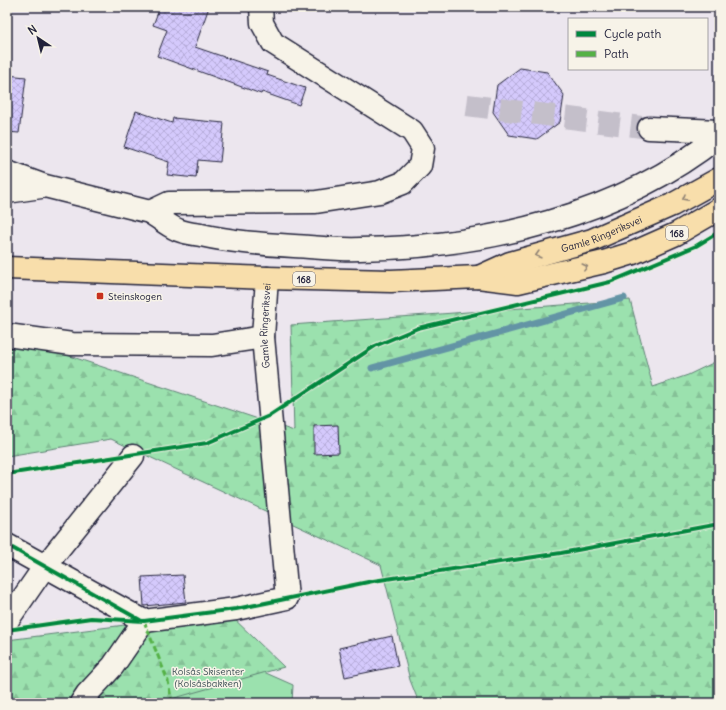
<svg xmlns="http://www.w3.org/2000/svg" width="726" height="710" viewBox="0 0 726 710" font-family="Delius,sans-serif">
<defs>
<pattern id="forest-firs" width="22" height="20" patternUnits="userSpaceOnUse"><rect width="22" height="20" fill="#9be1ae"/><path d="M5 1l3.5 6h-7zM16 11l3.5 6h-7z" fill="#85c197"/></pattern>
<pattern id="building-cross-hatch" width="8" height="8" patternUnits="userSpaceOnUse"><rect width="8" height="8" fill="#d4c9fc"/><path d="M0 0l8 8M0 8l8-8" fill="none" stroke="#b6acd9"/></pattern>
</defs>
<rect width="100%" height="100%" fill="#ece6ee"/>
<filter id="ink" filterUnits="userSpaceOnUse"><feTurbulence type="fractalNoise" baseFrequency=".025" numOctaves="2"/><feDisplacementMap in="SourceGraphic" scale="8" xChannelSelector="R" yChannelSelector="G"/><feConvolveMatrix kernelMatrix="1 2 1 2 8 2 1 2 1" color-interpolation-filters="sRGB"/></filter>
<g filter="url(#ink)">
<path fill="#9be1ae" stroke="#5e8274" d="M 205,646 L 293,685 L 292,703 L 133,703 Z"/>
<g fill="url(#forest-firs)" stroke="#5e8274">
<path d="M 630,300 L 653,387 L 688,375 L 719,360 L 719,703 L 419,703 L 410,680 L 381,565 L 111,439 L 7,456 L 7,335 L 294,431 L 291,325 Z"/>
<path d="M 227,612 L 284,667 L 157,703 L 7,703 L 7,640 Z"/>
</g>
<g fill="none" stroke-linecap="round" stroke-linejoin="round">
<path stroke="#6394a5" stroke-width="7" d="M 372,368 L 624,298"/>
</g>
<g fill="url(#building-cross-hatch)" stroke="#22223b">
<path d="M 160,7 L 209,7 L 195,47 L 268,72 L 267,75 L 305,88 L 299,105 L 262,92 L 261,94 L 157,56 L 167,30 L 153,25 Z"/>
<path d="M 520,68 L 547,72 L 564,95 L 560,122 L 537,139 L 509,135 L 493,112 L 497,85 Z"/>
<path d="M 7,75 L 26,77 L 19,133 L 7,132 Z"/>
<path d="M 136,111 L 172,123 L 173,118 L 224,123 L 220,162 L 198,160 L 196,178 L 167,175 L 169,162 L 124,147 Z"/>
<path d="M 338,425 L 339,453 L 314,454 L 314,426 Z"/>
<path d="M 183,575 L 186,602 L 144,606 L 142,577 Z"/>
<path d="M 392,636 L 398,666 L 345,677 L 339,648 Z"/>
</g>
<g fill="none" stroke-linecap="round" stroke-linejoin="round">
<path stroke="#c4bfca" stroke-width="22" stroke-dasharray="22 11" stroke-linecap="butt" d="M 467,105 L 649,128"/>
<defs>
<g id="minor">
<path d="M 261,7 L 262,23 L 273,43 L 412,131 L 423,148 L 420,166 L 403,183 L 380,192 L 316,202 L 169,203 L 150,212 C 159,218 168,226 178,230 C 185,233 194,234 201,235 C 232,242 262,244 294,246 C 316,247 338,250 360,249 C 486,247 619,216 719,136"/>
<path d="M 649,128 L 719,131"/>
<path d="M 7,172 L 45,186 L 150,212"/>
<path d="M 7,192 L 41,187"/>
<path d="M 7,335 L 72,344 L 212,345 L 263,337"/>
<path id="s1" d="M 7,545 L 144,621 L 236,609 L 287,598 L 263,337 L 267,278"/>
<path d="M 7,621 L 45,566 L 133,456"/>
<path d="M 81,703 L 87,694 L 113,666 L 144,621"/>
</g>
<g id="major">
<path d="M 7,268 L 267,278 L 391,281 L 478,277 L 518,282 L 604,262 L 633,253 L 676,234 L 719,209"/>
<path id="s2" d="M 479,277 L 510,263 L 592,240 L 672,205 L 719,179"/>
</g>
</defs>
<use href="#minor" stroke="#22223b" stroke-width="25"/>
<use href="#major" stroke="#22223b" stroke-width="25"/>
<use href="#minor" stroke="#f7f3e8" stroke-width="22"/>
<use href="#major" stroke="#f8deab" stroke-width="22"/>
<path stroke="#55b146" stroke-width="3" stroke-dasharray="6 3" stroke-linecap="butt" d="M 144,621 L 168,681 L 172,703"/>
<defs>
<g id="cycleway">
<path d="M 7,474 L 207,443 L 269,416 L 375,346 L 418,328 L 610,282 L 696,246 L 719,232"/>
<path d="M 7,545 L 140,620"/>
<path d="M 7,630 L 91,618 L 144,621 L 236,609 L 373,581 L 561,553 L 719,524"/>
</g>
</defs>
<use href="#cycleway" stroke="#f7f3e8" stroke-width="6"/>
<use href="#cycleway" stroke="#00873e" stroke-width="4"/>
</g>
<defs><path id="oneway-chevron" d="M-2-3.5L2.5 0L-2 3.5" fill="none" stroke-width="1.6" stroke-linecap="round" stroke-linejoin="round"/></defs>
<g stroke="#8d8073">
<use href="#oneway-chevron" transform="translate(685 198) rotate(151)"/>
<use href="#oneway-chevron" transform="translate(538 255) rotate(164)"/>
<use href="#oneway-chevron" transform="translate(585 267) rotate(-14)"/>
</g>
</g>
<rect fill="#c8321e" stroke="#f7f3e8" stroke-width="1.5" x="96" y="292" width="8" height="8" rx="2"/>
<g text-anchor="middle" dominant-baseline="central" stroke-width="3" stroke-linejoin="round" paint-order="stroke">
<g fill="#f7f3e8" stroke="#62616f" stroke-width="1">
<rect x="666" y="226" width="22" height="14" rx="3"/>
<rect x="293" y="272" width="22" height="14" rx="3"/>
</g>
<g font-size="9" font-weight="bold" fill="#22223b">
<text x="677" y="233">168</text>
<text x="304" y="279">168</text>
</g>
<g font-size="10" fill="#22223b" stroke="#f7f3e8">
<text stroke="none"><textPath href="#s2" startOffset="130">Gamle Ringeriksvei</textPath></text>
<text stroke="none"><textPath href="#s1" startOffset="575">Gamle Ringeriksvei</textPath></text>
</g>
<g font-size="10" fill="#22223b" stroke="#f7f3e8" text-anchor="start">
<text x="108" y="296">Steinskogen</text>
</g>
<g font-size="10" fill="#405258" stroke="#f7f3e8">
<text x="208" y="671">Kolsås Skisenter<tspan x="208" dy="12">(Kolsåsbakken)</tspan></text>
</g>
</g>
<rect width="726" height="710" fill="none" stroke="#f7f3e8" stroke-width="24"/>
<rect x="12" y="12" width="702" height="686" fill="none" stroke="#22223b" stroke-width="1.5" filter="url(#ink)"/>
<rect x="568" y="18" width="140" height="52" fill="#f7f3e8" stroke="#a29fa3"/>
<rect x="576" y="31" width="20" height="6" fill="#00873e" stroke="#a29fa3"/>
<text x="604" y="38" font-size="12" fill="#22223b">Cycle path</text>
<rect x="576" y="51" width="20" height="6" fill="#55b146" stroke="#a29fa3"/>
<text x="604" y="58" font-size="12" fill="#22223b">Path</text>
<g transform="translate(38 38) rotate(325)" stroke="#f7f3e8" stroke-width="3" paint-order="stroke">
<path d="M0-3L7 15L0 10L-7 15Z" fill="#22223b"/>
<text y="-6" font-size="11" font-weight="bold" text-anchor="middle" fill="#22223b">N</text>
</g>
</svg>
